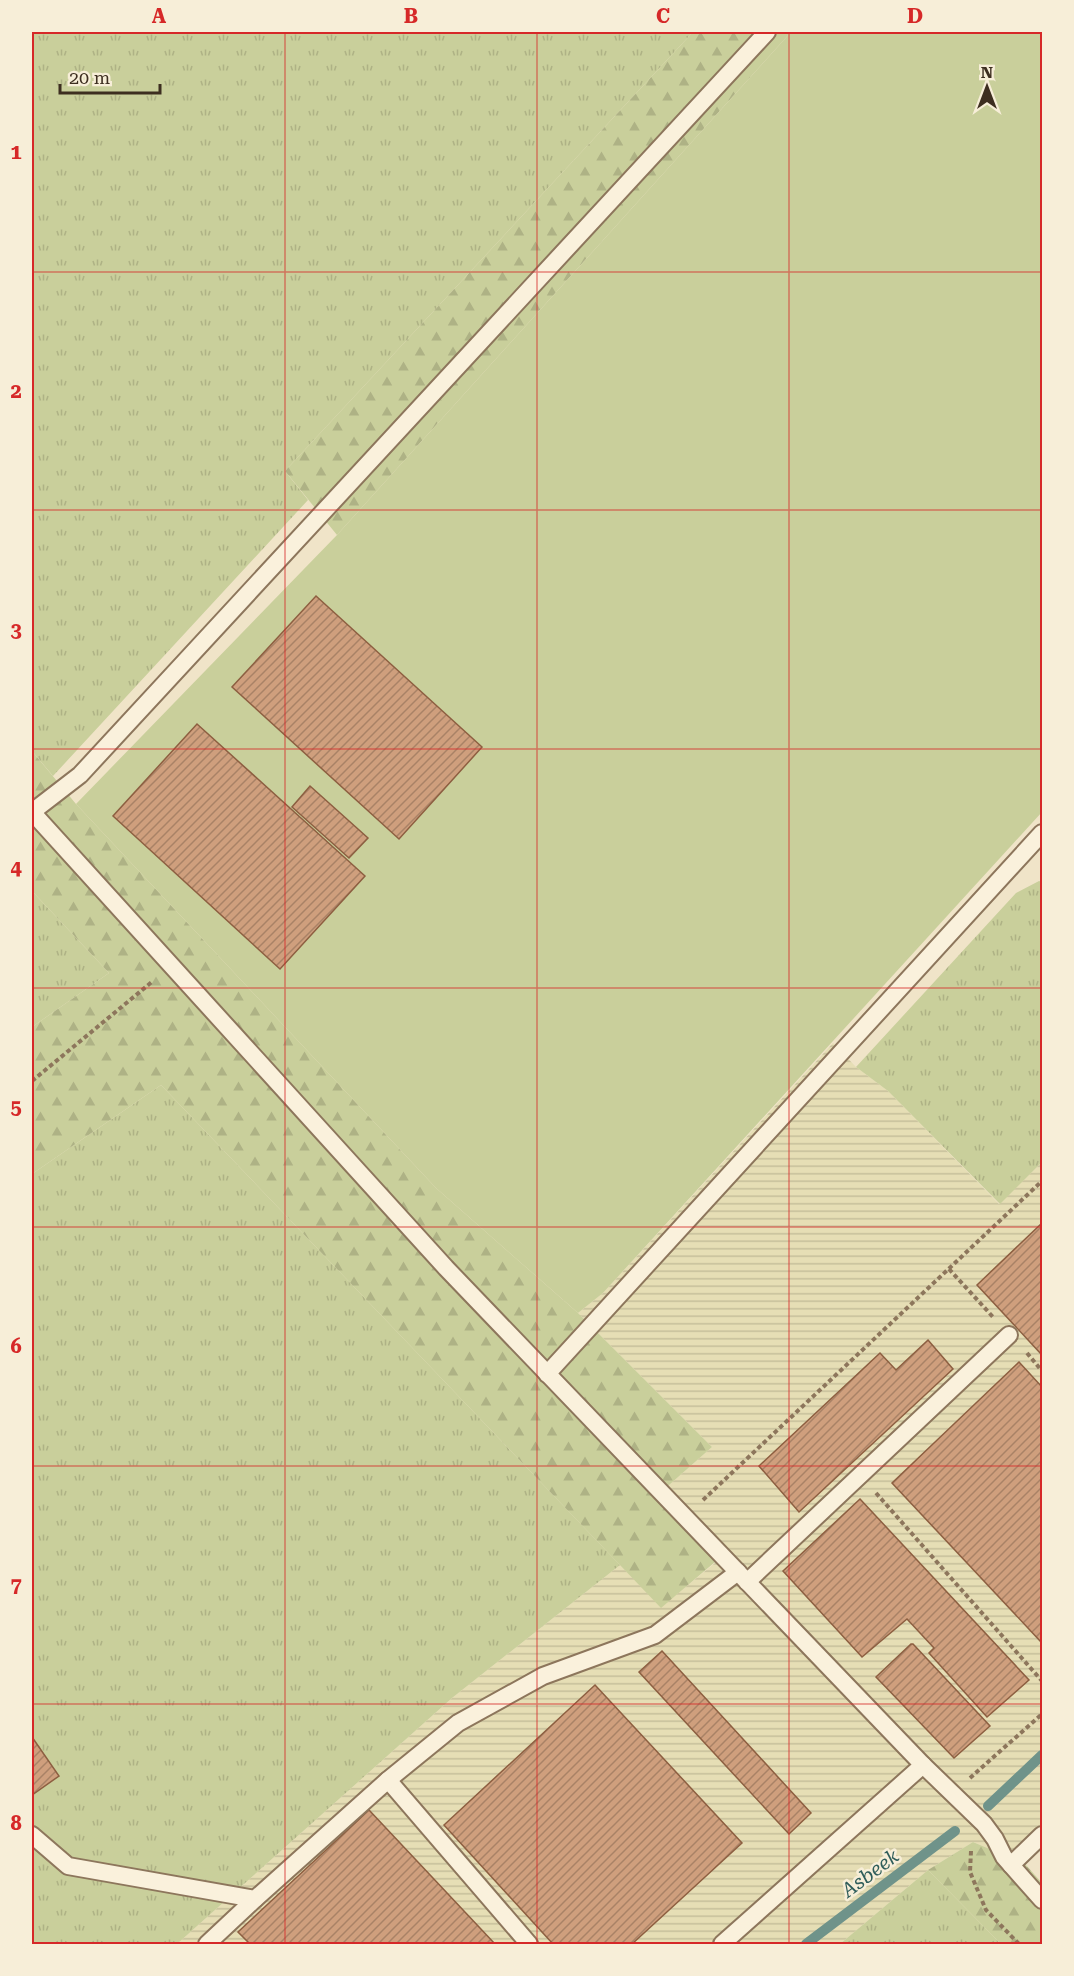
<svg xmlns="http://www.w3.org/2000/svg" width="1074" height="1976" viewBox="0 0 1074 1976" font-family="'Roboto Serif',serif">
<defs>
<pattern id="farmland-rules" width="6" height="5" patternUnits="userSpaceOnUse" patternTransform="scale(1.5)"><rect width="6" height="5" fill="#e6deb5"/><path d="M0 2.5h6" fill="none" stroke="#c6bf9b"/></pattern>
<pattern id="grass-tufts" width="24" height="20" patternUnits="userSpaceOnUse" patternTransform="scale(1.5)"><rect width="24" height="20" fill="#c9cf9b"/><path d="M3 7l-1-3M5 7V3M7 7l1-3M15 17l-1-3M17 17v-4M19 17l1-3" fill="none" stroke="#aeb285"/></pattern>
<pattern id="forest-firs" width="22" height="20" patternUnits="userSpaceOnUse" patternTransform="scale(1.5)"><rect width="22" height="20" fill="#c9cf9b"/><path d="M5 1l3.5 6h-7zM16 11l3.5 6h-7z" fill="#aeb285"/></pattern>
<pattern id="building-hatch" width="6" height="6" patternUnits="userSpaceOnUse" patternTransform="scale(1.5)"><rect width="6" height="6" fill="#cf9f7d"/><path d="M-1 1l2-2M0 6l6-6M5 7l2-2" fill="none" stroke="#a98266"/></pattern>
</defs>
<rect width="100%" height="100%" fill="#f0e4c8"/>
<path fill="url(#farmland-rules)" d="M 833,1043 L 856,1067 L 888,1091 L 999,1204 L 1042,1162 L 1042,1848 L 1025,1864 L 973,1842 L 928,1870 L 840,1944 L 177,1944 L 452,1698 L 620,1565 L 661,1607 L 715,1563 L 660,1493 L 712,1447 L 578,1313 L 603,1293 Z"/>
<g fill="url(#grass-tufts)">
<path d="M 32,32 L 693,32 L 285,471 L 308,500 L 53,776 L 32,751 Z"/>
<path d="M 1039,881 L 1042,882 L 1042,1162 L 1000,1204 L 888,1091 L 856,1067 L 1016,893 Z"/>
<path d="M 32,891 L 109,973 L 32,1027 Z"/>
<path d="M 161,1085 L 620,1565 L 452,1698 L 177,1944 L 32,1944 L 32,1174 Z"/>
<path d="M 928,1870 L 1001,1944 L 840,1944 Z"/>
</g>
<g fill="url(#forest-firs)">
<path d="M 693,32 L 791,32 L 337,535 L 285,471 Z"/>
<path d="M 32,751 L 76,804 L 436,1188 L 578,1313 L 712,1447 L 660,1493 L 715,1562 L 661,1608 L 161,1085 L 32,1174 L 32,1027 L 109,973 L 32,891 Z"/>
<path d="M 973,1842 L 1025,1864 L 1042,1883 L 1042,1944 L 1001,1944 L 928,1870 Z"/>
</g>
<path fill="#c9cf9b" d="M 791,32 L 1042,32 L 1042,812 L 603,1293 L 578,1313 L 436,1188 L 76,804 L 337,535 Z"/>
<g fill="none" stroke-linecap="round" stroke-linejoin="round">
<g stroke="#6f938a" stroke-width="10">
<path d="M 988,1806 L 1042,1755"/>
<path d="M 806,1944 L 955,1831"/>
</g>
</g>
<g fill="url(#building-hatch)" stroke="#8d5f41" stroke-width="1.5">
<path d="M 316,596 L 482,747 L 399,839 L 232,687 Z"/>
<path d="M 197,724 L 365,876 L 280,969 L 113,816 Z"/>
<path d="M 310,786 L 368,838 L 349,858 L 292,807 Z"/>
<path d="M 1042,1223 L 1042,1355 L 977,1285 Z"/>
<path d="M 928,1340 L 953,1369 L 799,1512 L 759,1466 L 880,1353 L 896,1370 Z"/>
<path d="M 1019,1362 L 1042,1387 L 1042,1643 L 892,1483 Z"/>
<path d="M 860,1499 L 1029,1680 L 987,1717 L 929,1653 L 934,1648 L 907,1619 L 862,1657 L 783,1571 Z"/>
<path d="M 911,1644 L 913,1644 L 990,1726 L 954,1758 L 876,1677 Z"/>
<path d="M 662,1651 L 811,1813 L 789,1834 L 639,1672 Z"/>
<path d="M 595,1685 L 742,1843 L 632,1944 L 553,1944 L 444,1825 Z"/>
<path d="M 32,1737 L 59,1776 L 32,1795 Z"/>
<path d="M 369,1810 L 495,1944 L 250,1944 L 238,1932 Z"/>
</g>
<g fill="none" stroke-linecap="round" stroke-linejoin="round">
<defs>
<g id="lane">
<path d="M 767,32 L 80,775 L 32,812 L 446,1268 L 923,1765 L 984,1824 L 995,1839 L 1004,1857 L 1042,1900"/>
<path d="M 547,1374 L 1042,833"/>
<path d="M 747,1582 L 1009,1335"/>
<path d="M 388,1780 L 529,1944"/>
<path d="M 32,1835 L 68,1866 L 255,1899 L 388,1780 L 458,1723 L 543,1676 L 655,1635 L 738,1572"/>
<path d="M 1011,1865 L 1042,1835"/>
<path d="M 207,1944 L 255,1899"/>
<path d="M 722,1944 L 923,1765"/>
</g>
</defs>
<use href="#lane" stroke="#8d765c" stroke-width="20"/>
<g stroke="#8d765c" stroke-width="4" stroke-dasharray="4.5 3" stroke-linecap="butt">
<path d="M 32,1081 L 153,981"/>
<path d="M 949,1269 L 993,1317"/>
<path d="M 1027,1353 L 1042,1371"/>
<path d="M 876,1493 L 1042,1681"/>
<path d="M 703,1500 L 1042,1181"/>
<path d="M 970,1778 L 1042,1714"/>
<path d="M 971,1851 L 970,1872 L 986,1910 L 1019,1944"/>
</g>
<use href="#lane" stroke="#faf1dc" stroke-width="16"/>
</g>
<path fill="none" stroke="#d62828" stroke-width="1.5" stroke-opacity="0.55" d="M 285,32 L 285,1944M 537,32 L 537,1944M 789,32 L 789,1944M 32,272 L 1042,272M 32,510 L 1042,510M 32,749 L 1042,749M 32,988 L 1042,988M 32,1227 L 1042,1227M 32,1466 L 1042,1466M 32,1704 L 1042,1704"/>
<g text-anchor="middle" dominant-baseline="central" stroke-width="5" stroke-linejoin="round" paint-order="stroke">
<g font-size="20" font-style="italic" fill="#2f5d5a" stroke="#f7eed8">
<text transform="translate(870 1873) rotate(-37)">Asbeek</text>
</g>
</g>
<rect width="1074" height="1976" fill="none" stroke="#f7eed8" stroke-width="66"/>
<g transform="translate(987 87)" stroke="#f7eed8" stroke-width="4.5" paint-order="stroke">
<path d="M0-4.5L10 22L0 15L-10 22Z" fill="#3d2e20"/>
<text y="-9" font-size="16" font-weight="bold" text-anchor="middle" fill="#3d2e20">N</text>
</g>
<path d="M60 84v9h100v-9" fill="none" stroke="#3d2e20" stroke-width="3"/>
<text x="69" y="84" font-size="18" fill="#3d2e20" stroke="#f7eed8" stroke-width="4.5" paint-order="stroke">20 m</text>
<rect x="33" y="33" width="1008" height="1910" fill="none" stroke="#d62828" stroke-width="2"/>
<g font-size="20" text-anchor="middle" font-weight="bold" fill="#d62828">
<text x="159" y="23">A</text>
<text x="411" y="23">B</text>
<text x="663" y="23">C</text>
<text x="915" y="23">D</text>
<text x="16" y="159">1</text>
<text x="16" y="398">2</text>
<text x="16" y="637">3</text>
<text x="16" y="875">4</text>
<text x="16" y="1114">5</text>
<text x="16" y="1353">6</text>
<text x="16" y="1592">7</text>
<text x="16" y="1830">8</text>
</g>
</svg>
